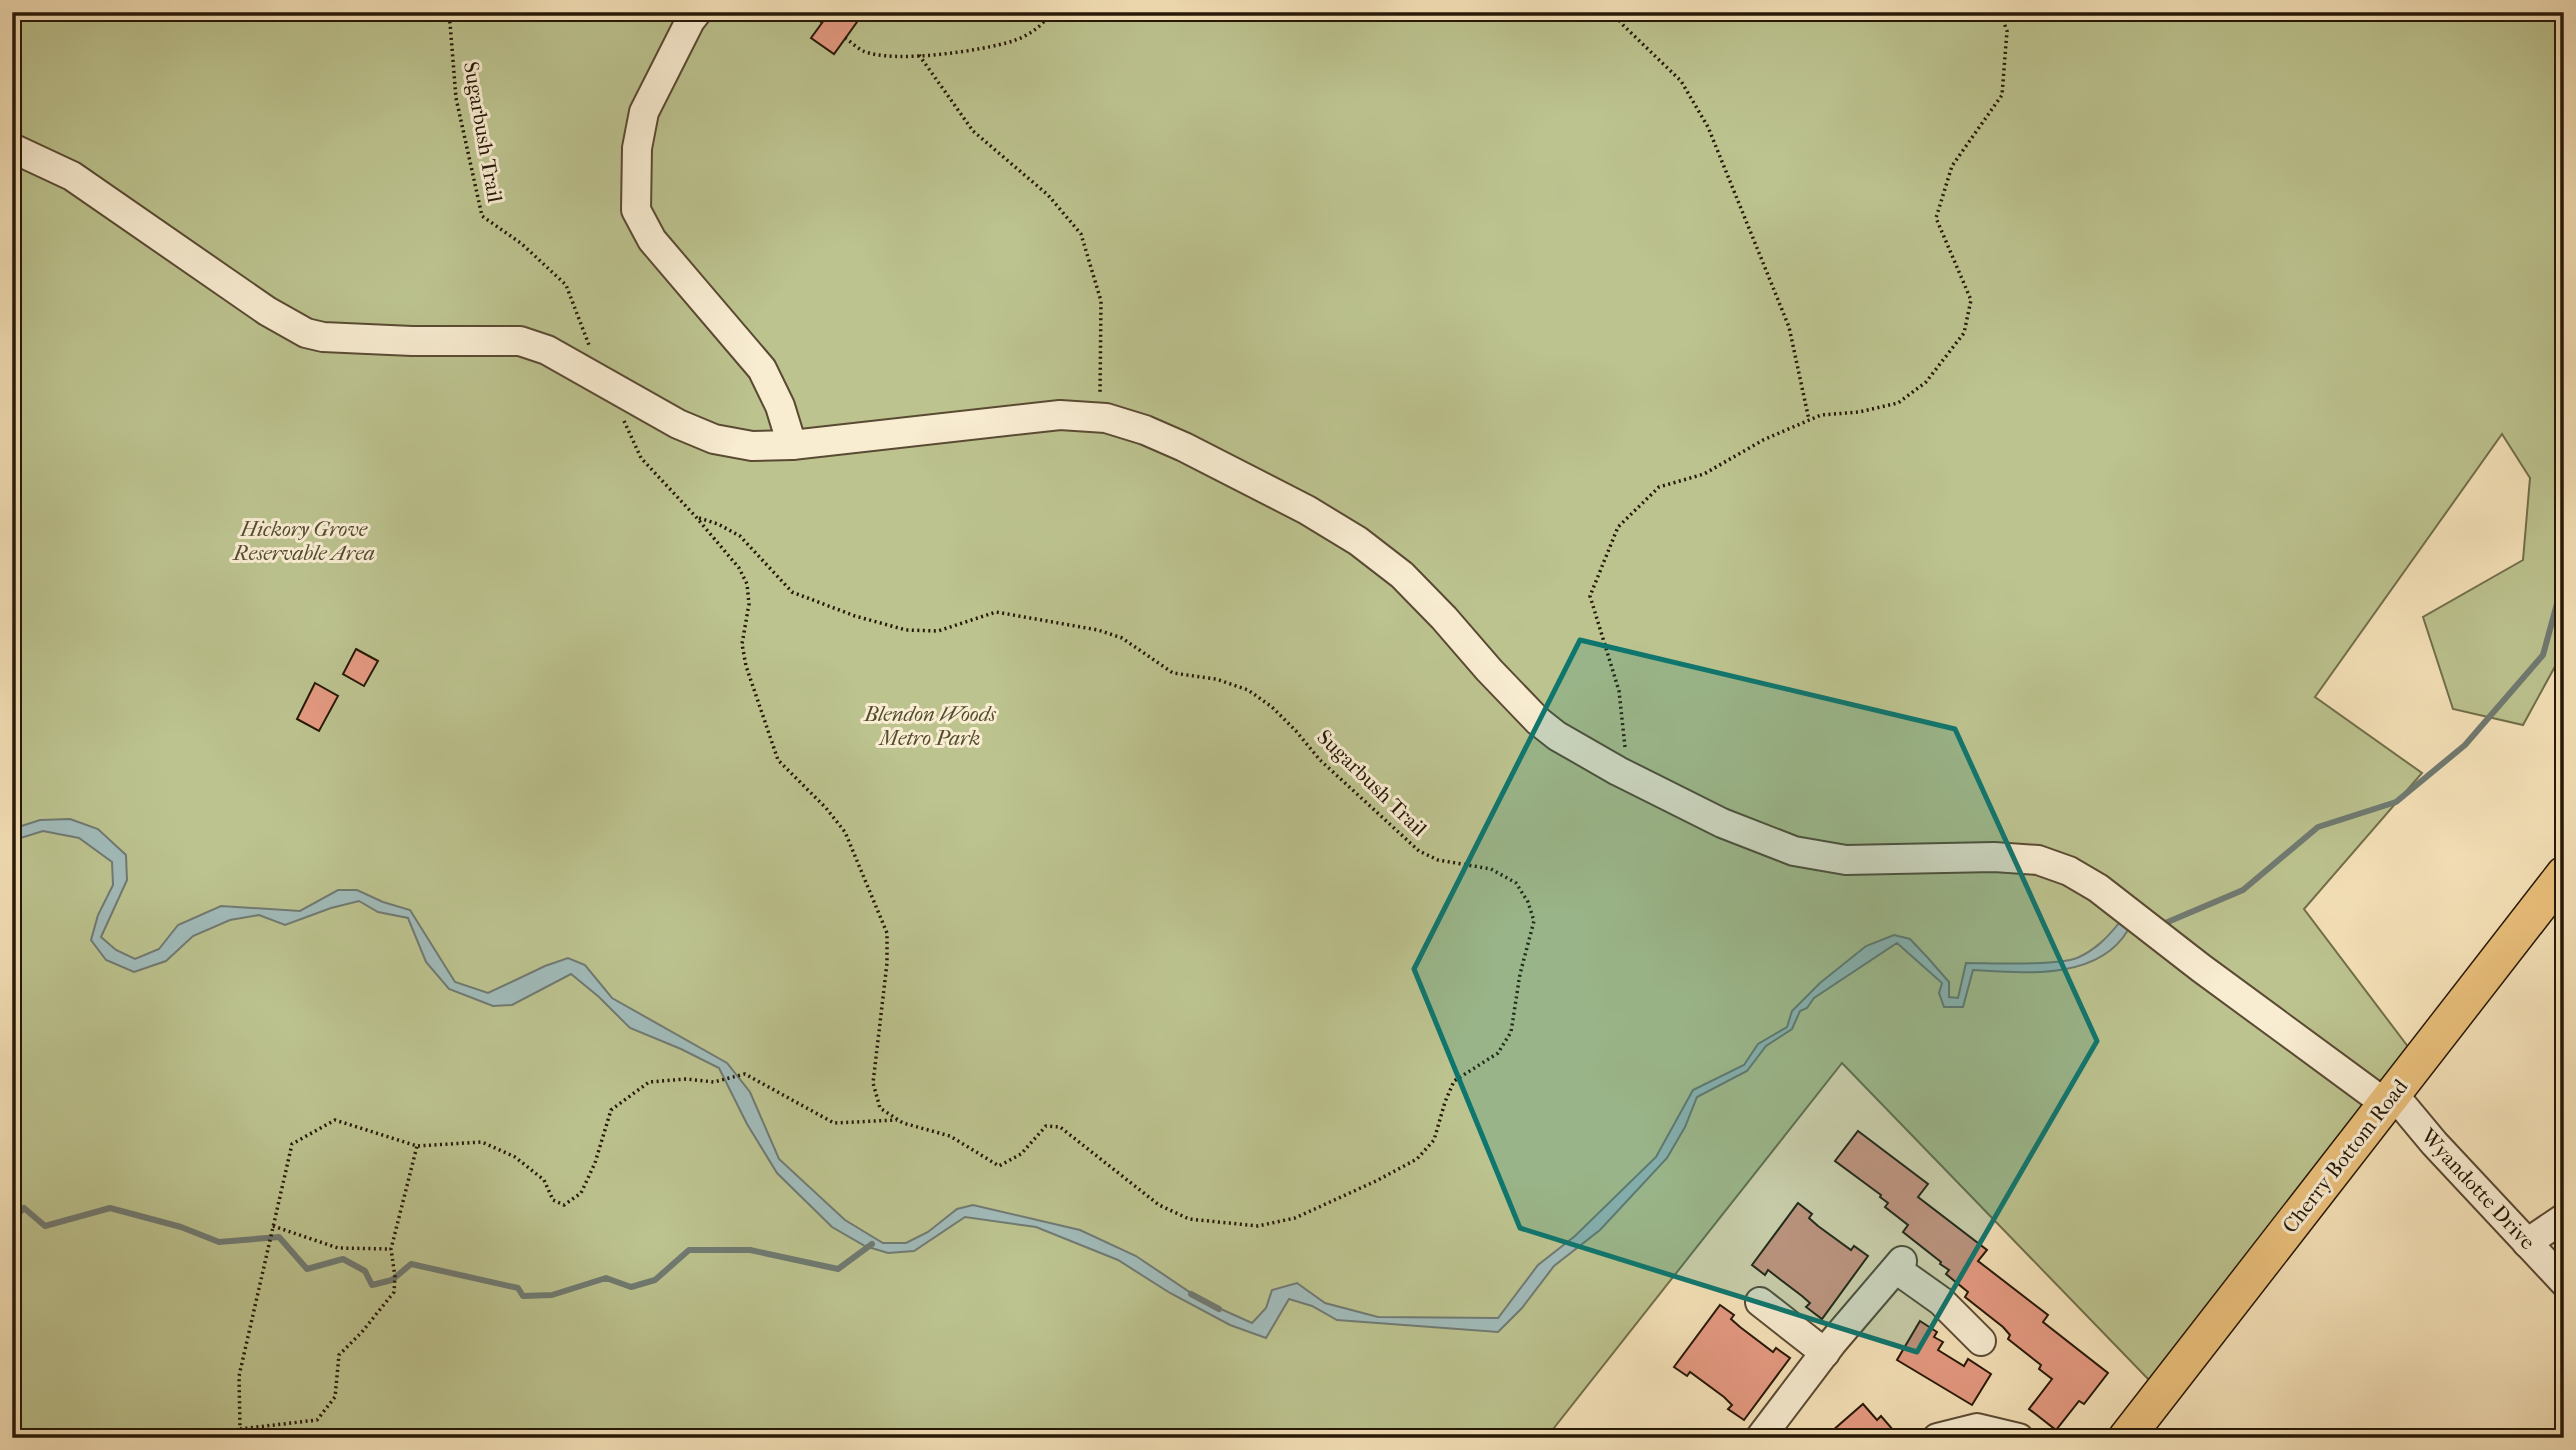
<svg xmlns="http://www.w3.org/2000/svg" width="2576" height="1450" viewBox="0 0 2576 1450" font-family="'IM FELL French Canon',serif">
<rect width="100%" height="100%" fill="#f5e1b8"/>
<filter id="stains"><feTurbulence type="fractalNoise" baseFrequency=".00286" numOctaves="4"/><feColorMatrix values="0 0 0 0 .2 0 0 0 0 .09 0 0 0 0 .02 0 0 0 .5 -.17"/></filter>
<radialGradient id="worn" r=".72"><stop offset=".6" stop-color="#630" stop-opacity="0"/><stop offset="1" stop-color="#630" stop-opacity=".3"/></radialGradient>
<path fill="#bcc38f" stroke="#716e4b" stroke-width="2" d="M 12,12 L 2564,12 L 2564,650 L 2523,725 L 2453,709 L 2423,617 L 2523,560 L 2530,478 L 2502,434 L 2315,697 L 2422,773 L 2304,909 L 2412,1052 L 2150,1381 L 1842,1063 L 1546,1438 L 12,1438 Z"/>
<path fill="#a1bbba" stroke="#707a72" stroke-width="2" d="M 70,819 L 98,829 L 126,855 L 127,880 L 101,937 L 116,950 L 135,959 L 159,949 L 178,925 L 221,906 L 300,911 L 338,890 L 357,890 L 383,902 L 410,910 L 455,982 L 488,993 L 545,966 L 568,958 L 585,965 L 612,998 L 727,1063 L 750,1092 L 779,1159 L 845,1220 L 883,1243 L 906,1243 L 928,1232 L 957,1209 L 973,1205 L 1080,1230 L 1136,1256 L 1203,1301 L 1252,1323 L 1266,1308 L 1272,1290 L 1297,1283 L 1325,1303 L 1378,1317 L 1498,1318 L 1538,1265 L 1575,1236 L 1656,1157 L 1693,1090 L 1744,1065 L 1758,1044 L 1787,1027 L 1792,1011 L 1820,983 L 1866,946 L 1894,935 L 1910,939 L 1928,958 L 1949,982 L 1949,997 L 1958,998 L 1966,963 C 1992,963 2055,966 2077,958 C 2095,950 2107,938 2119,923 L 2128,930 C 2098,981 2024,973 1973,970 L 1963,1007 L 1944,1007 L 1939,993 L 1942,983 L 1897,943 L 1814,998 L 1807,1008 L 1800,1011 L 1792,1029 L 1766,1046 L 1747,1071 L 1697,1097 L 1685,1127 L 1667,1158 L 1600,1230 L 1554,1266 L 1522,1308 L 1498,1332 L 1337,1320 L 1312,1306 L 1289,1299 L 1266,1338 L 1230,1325 L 1170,1293 L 1118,1260 L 1036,1227 L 965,1217 L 914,1251 L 888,1253 L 865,1246 L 832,1227 L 777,1173 L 747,1124 L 719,1068 L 681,1049 L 630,1028 L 599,997 L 571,974 L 512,1005 L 493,1006 L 449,989 L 426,962 L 408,918 L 378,912 L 359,901 L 331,908 L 285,925 L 259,915 L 230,920 L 193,936 L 166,961 L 134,972 L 106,960 L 91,940 L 98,915 L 113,885 L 112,862 L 79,838 L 43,831 L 17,839 L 12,846 L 12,829 L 40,820 Z"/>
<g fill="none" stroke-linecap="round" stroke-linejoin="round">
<g stroke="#707a72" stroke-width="6">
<path d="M 2163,924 L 2243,890 L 2318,827 L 2396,802 L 2465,745 L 2543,655 L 2564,578"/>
<path d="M 12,1220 L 24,1208 L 45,1226 L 110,1208 L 181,1227 L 219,1242 L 279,1237 L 307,1269 L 343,1259 L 365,1271 L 372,1285 L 392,1280 L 411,1264 L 518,1288 L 523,1296 L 552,1295 L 606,1278 L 631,1287 L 655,1280 L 689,1250 L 750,1250 L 838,1269 L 872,1244"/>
<path d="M 1191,1294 L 1219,1309"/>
</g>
</g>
<g fill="#e59a82" stroke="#261807" stroke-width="2">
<path d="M 830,12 L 844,12 L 857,22 L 834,54 L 811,38 Z"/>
<path d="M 356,649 L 378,661 L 364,686 L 343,674 Z"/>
<path d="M 315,683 L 338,696 L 319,731 L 297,719 Z"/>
<path d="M 1858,1131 L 1928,1184 L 1918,1197 L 1987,1250 L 1978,1261 L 2048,1315 L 2043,1322 L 2108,1373 L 2084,1404 L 2079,1401 L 2056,1430 L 2029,1409 L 2052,1379 L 2039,1369 L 2041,1365 L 2008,1339 L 2010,1335 L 2003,1327 L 1965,1297 L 1968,1292 L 1946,1274 L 1949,1270 L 1940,1264 L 1941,1262 L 1903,1232 L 1908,1225 L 1885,1207 L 1888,1203 L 1880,1197 L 1881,1195 L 1835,1161 Z"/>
<path d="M 1798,1203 L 1812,1214 L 1809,1218 L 1818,1226 L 1851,1250 L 1854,1246 L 1868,1256 L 1822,1319 L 1806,1307 L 1810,1303 L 1802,1296 L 1768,1270 L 1765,1275 L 1752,1265 Z"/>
<path d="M 1720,1305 L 1734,1315 L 1731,1319 L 1740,1327 L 1773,1352 L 1776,1348 L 1790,1358 L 1744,1420 L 1728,1409 L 1732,1405 L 1724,1397 L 1690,1372 L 1687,1376 L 1674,1367 Z"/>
<path d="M 1920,1321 L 1937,1332 L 1934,1337 L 1943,1342 L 1938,1350 L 1964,1366 L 1968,1359 L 1991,1374 L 1972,1405 L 1897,1360 Z"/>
<path d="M 1863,1404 L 1877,1420 L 1881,1416 L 1894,1431 L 1890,1434 L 1893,1438 L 1824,1438 Z"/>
</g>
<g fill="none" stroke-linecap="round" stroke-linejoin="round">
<defs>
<g id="minor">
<path d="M 697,12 L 690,21 L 644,112 L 637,148 L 636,210 L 652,240 L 762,369 L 780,406 L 792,445"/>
<path d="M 12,148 L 72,176 L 267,311 L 306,333 L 323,337 L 412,341 L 520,341 L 547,350 L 678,424 L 714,439 L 752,446 L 792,445 L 1060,415 L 1106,418 L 1145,430 L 1184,447 L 1307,510 L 1358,541 L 1402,575 L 1444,618 L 1489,670 L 1538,721 L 1557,736 L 1618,771 L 1722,823 L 1794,851 L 1846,860 L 1994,857 L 2038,860 L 2069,871 L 2098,888 L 2201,968 L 2386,1104"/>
<path d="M 2394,1095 L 2434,1143 L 2564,1282"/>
<path d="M 2527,1243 L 2564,1218"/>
<path d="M 1896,1269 L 1941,1301 L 1981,1341"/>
<path d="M 1760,1302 L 1825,1353"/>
<path d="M 1760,1438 L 1832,1343 L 1902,1261"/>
<path d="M 1937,1438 L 1977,1428 L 2019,1438"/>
</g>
<path id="major" d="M 2126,1438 L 2564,874"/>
</defs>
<use href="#minor" stroke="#5a4a33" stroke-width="32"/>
<use href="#major" stroke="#261807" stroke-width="38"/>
<g stroke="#261807" stroke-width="3.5" stroke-dasharray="2 3.5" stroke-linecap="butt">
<path d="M 444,12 L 450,23 L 456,98 L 482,216 L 522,244 L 566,285 L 589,345"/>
<path d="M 807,12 L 822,22"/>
<path d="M 1612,12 L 1624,26 L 1681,81 L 1708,127 L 1789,327 L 1809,420"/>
<path d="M 845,38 C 851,42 857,48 863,51 C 893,64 981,51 1013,41 C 1028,36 1043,26 1051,12"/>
<path d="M 919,55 L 973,131 L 1048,195 L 1081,234 L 1101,301 L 1100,395"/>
<path d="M 624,421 L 641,458 L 696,517 L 739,568 L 747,584 L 749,604 L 742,644 L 746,666 L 778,760 L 826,808 L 845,832 L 887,933 L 887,963 L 873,1083 L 880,1108 L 903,1123 L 950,1136 L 999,1166 L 1021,1154 L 1046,1126 L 1060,1127 L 1159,1205 L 1189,1219 L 1258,1226 L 1295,1218 L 1376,1181 L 1417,1159 L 1434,1140 L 1445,1102 L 1454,1081 L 1498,1053 L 1511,1032 L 1520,974 L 1534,921 L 1528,902 L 1516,883 L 1491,869 L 1438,860 L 1419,851 L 1320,760 L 1296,731 L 1272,707 L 1248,690 L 1216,679 L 1173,673 L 1122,638 L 1098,630 L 996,612 L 938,631 L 906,630 L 855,616 L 792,592 L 740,536 L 718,524 L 696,517"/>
<path d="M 1625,747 L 1619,691 L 1590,596 L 1618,527 L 1659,487 L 1704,474 L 1763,440 L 1821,415 L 1859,412 L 1898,403 L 1926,382 L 1964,333 L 1971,300 L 1936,218 L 1952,166 L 2002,95 L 2007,31 L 2000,12"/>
<path d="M 273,1226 L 338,1248 L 391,1249"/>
<path d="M 240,1429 L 317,1420 L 335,1397 L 339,1355 L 362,1332 L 394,1292 L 395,1277 L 391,1249 L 417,1146"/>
<path d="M 231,1438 L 240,1429 L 239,1376 L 292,1144 L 335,1120 L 417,1146 L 482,1142 L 515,1157 L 544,1180 L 553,1200 L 564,1205 L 581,1193 L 595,1163 L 611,1110 L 649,1082 L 686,1079 L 714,1082 L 745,1074 L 834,1123 L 897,1120"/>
</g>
<use href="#minor" stroke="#f8ecd1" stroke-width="28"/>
<use href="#major" stroke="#eac07c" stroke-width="35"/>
</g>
<path fill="#0f766e" fill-opacity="0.2" stroke="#0f766e" stroke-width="5" stroke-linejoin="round" d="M 1580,640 L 1955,729 L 2097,1041 L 1917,1352 L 1520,1228 L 1414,969 Z"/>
<g text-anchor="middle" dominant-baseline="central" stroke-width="6" stroke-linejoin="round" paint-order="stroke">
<g font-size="21" fill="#261807" stroke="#f8ecd1">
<text transform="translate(483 132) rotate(80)">Sugarbush Trail</text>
<text transform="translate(1372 783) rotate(44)">Sugarbush Trail</text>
<text transform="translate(2345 1156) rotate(-52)">Cherry Bottom Road</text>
<text transform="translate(2478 1189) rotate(47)">Wyandotte Drive</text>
</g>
<g font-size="21" font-style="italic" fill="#534b30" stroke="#f8ecd1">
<text x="304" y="529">Hickory Grove<tspan x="304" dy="24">Reservable Area</tspan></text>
<text x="930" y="714">Blendon Woods<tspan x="930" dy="24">Metro Park</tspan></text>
</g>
</g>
<rect width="2576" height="1450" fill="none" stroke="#f5e1b8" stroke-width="42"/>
<rect x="14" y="14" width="2548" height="1422" fill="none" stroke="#261807" stroke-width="3.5"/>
<rect x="21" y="21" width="2534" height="1408" fill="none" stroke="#261807" stroke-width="2"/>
<rect width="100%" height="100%" filter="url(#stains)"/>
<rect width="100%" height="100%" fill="url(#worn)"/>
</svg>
